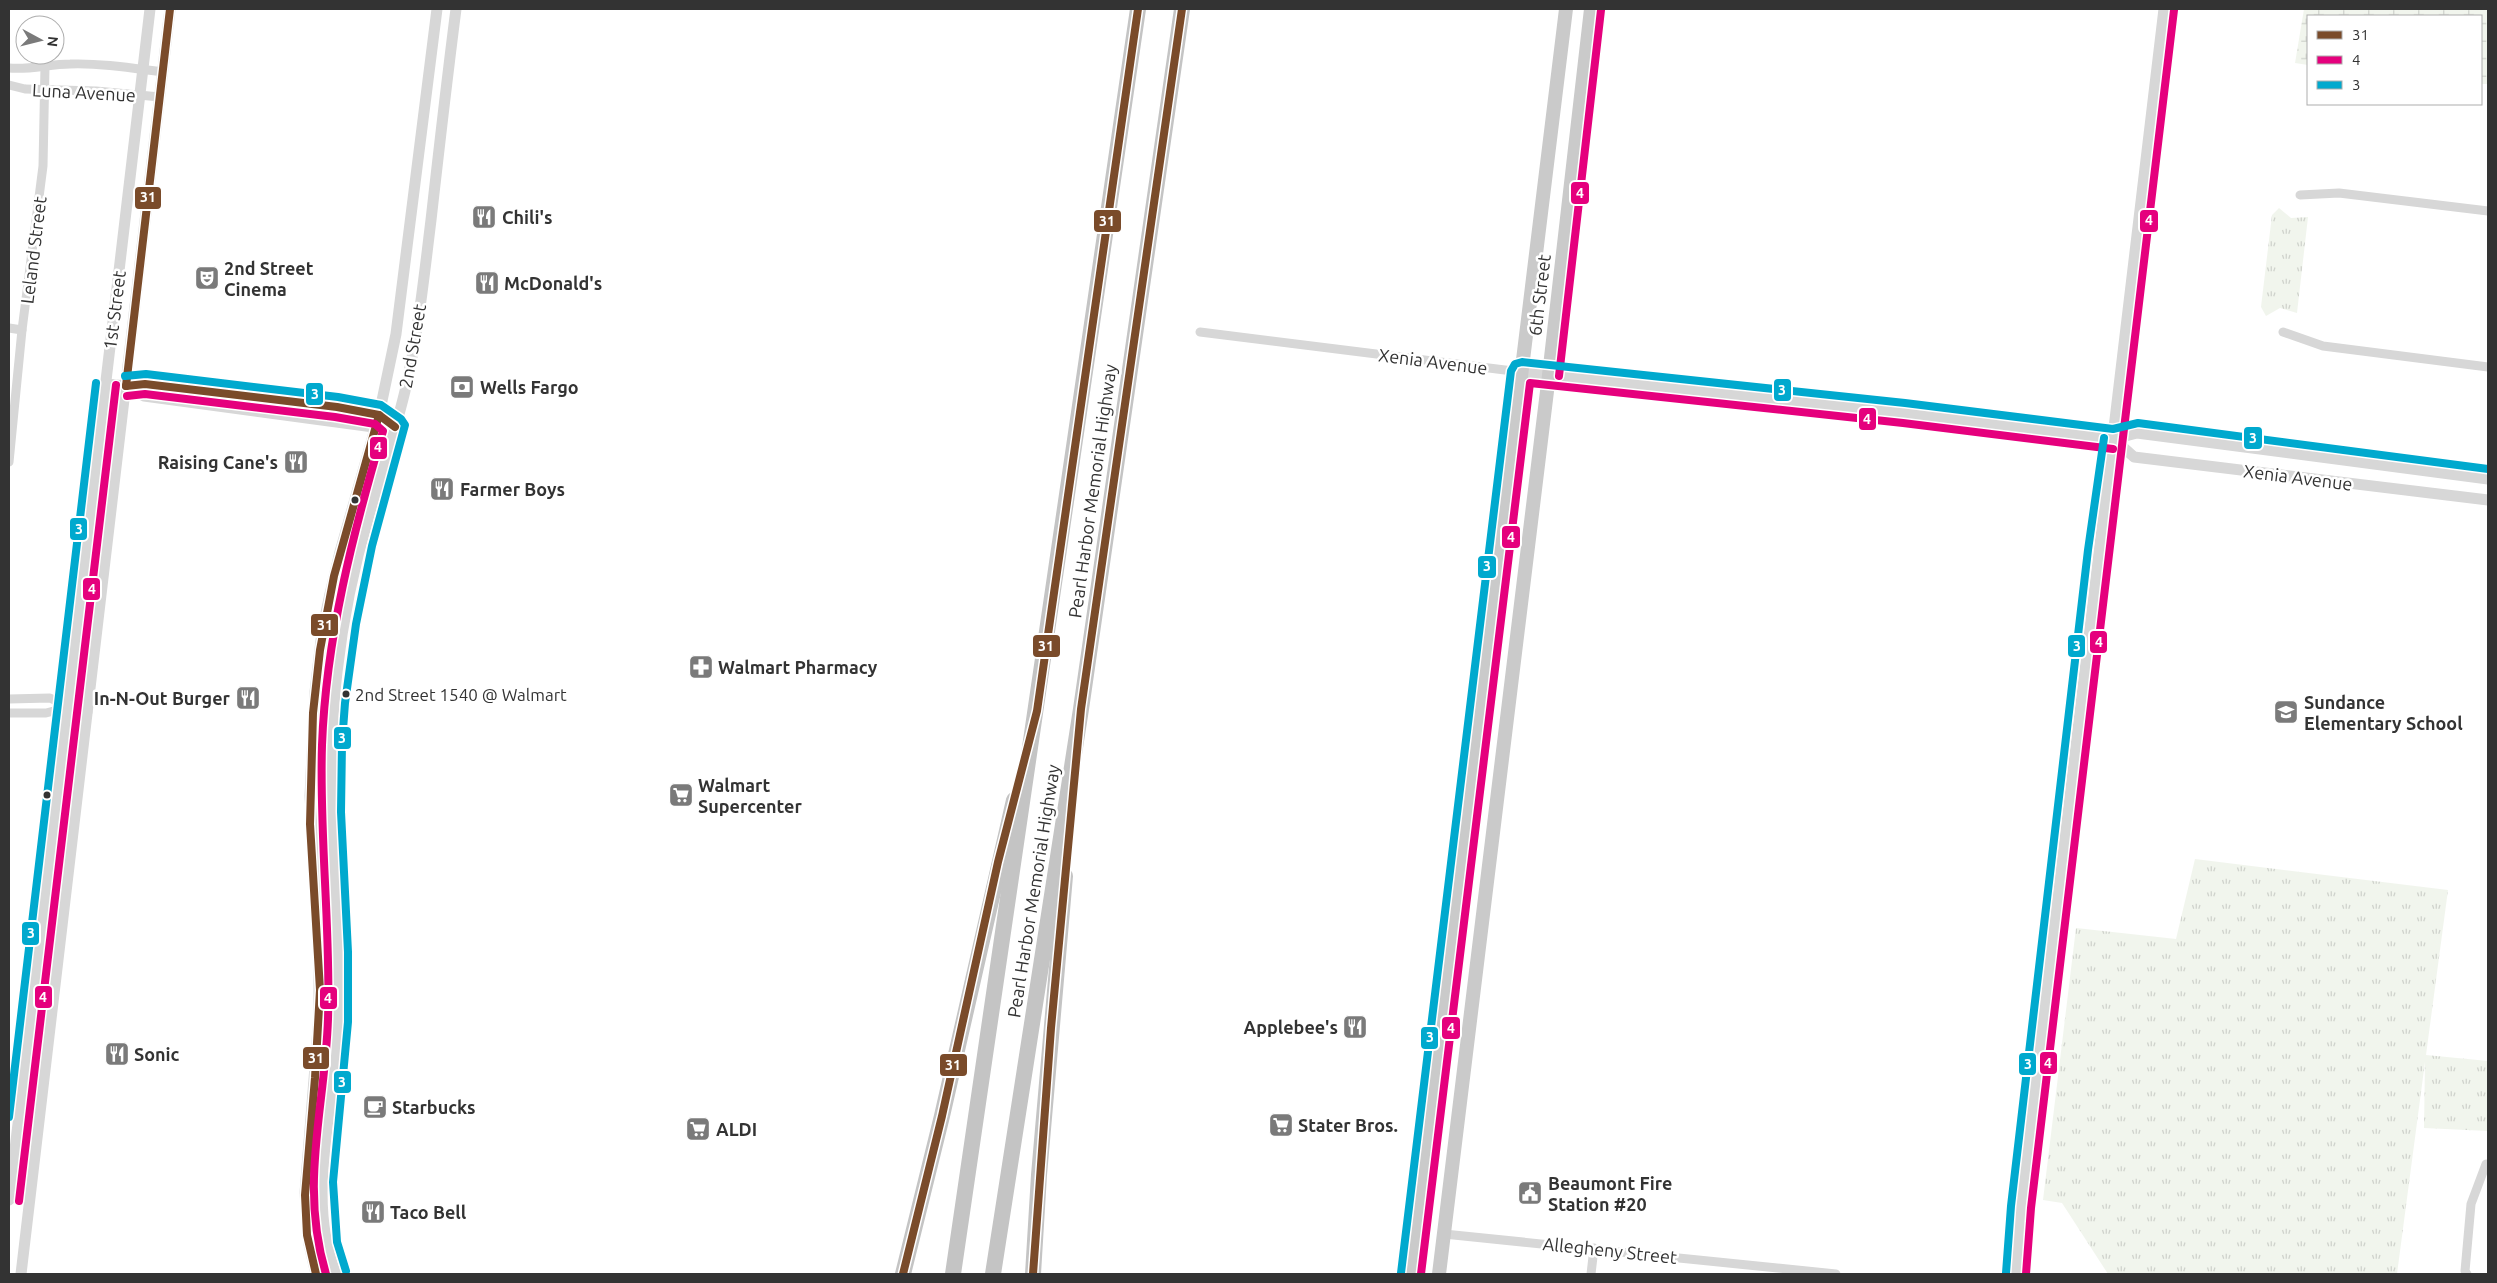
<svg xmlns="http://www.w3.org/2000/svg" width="2497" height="1283" viewBox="0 0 2497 1283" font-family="Ubuntu,sans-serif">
<defs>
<pattern id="grass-tufts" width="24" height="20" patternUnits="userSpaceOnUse" patternTransform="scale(1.25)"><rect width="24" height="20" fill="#f1f5ed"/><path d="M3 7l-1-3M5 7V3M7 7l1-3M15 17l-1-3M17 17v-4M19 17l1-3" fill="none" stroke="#cfd2cc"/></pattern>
<pattern id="wetland-marsh" width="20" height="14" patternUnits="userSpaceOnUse" patternTransform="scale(1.25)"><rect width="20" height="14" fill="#f1f5ed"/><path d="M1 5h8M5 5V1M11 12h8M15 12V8" fill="none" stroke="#cfd2cc"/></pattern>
</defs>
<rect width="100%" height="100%" fill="#fff"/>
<g fill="url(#grass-tufts)">
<path d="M 2279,208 L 2291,218 L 2308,217 L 2297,313 L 2280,308 L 2266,316 L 2261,307 L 2272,215 Z"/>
<path d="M 2195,859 L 2448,890 L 2426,1055 L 2488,1061 L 2488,1131 L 2424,1128 L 2425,1062 L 2397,1274 L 2108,1274 L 2062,1203 L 2043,1200 L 2076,928 L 2176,939 Z"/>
</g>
<path fill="url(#wetland-marsh)" d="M 2304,9 L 2488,9 L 2488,84 L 2481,84 L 2481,16 L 2308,16 L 2308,65 L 2295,63 Z"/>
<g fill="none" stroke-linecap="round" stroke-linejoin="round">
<g stroke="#d7d7d7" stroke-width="9">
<path d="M 9,68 C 30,70 50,64 70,64 C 101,63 132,68 163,72"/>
<path d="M 9,85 L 25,89 L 96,91 L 160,97"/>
<path d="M 2300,195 L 2339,193 L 2488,211"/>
<path d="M 9,328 L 22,330"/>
<path d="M 1200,332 L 1521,372"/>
<path d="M 2283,332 L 2323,346 L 2488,367"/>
<path d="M 9,462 L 22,330 L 43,166 L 45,66"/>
<path d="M 9,699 L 50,698 L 69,707 L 88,712"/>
<path d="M 9,713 L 46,713 L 69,707"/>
<path d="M 1444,1234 L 1836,1274"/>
<path d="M 1591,1274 L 1594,1248"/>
<path d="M 2467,1274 L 2465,1271 L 2471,1204 L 2486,1164"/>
</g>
<g stroke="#d7d7d7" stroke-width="11">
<path d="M 1521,372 L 1904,413 L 2114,439 L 2137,433 L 2488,479"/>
<path d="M 106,384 L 126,386 L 145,384 L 337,407 L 379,415 L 395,427"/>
<path d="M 126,386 L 144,396 L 381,428"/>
<path d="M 2114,439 L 2134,457 L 2488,500"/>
<path d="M 322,632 L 329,633 L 333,636 L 326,695 L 329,717"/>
<path d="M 325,914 L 328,933 L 338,939"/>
<path d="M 319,1016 L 330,1019 L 328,1088"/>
<path d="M 9,1200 L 150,9"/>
<path d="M 21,1274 L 170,9"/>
<path d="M 316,1274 L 309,1244 L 305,1193 L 319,1016 L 319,941 L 310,796 L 315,692 L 322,632 L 330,594 L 340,552 L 379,415 L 396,334 L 437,9"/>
<path d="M 336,1274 C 304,1194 337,1102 338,1019 C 341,903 323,788 337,672 C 343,619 354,566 369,515 C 381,474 395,433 405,391 C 418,335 424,277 431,220 C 439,149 447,79 456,9"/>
<path d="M 2016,1274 L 2021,1207 L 2164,9"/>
</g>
<g stroke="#cacaca" stroke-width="14">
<path d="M 1411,1274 L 1566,9"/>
<path d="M 1439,1274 L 1549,375 L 1591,9"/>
</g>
<g stroke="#c4c4c4" stroke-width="16">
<path d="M 903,1274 L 942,1116 L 1014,800"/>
<path d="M 953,1274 L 1138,9"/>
<path d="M 993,1274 L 1081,709 L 1182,9"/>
<path d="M 1033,1274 L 1039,1175 L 1065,876"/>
</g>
<defs>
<g id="bus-1">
<path d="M 126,386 L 170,9"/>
<path d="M 126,386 L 145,384 L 337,407 L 379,415 L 395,427"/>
<path d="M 316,1274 L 307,1235 L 305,1195 L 315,1078 L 320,990 L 310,824 L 313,713 L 320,650 L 334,576 L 379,415"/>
<path d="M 903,1274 L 942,1116 L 998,862 L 1037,711 L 1138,9"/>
<path d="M 1033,1274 L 1051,1028 L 1081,709 L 1182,9"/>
</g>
<g id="bus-2">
<path d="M 1559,376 L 1601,10"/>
<path d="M 127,396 L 145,394 L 335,417 L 375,424 L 383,431 C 353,533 326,638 322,745 C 319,837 331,928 328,1019 C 325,1109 299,1184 326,1274"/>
<path d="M 19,1201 L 116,385"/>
<path d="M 1421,1274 L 1530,383 L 1903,423 L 2113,449"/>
<path d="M 2026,1274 L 2031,1208 L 2174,10"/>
</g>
<g id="bus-3">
<path d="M 125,376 L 146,374 L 338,397 L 381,405 L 401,419 L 405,425 L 372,546 L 356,624 L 345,703 L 342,743 L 341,812 L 348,952 L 348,1022 L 333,1182 L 337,1242 L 346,1271"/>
<path d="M 9,1117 L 96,383"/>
<path d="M 1401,1273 L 1511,371 L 1515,364 L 1522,362 L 1905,403 L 2113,429 L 2138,423 L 2488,469"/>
<path d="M 2006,1273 L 2011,1206 L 2088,550 L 2104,438"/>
</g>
</defs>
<use href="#bus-1" stroke="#fff" stroke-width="11"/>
<use href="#bus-2" stroke="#fff" stroke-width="11"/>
<use href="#bus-3" stroke="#fff" stroke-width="11"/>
<use href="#bus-1" stroke="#7a4b2a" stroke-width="8"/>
<use href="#bus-2" stroke="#e5007d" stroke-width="8"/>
<use href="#bus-3" stroke="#00a9ce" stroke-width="8"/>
</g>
<defs>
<symbol id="restaurant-square" viewBox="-11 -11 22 22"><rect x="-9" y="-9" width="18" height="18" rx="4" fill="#7a7a7a" stroke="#fff"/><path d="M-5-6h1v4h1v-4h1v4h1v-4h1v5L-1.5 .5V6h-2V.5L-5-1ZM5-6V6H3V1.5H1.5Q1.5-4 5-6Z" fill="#fff"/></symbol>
<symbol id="theatre-square" viewBox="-11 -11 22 22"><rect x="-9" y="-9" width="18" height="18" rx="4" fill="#7a7a7a" stroke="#fff"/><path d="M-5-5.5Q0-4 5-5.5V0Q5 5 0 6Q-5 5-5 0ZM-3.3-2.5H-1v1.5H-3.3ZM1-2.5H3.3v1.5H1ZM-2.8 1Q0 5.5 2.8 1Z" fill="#fff"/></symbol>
<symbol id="bank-square" viewBox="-11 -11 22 22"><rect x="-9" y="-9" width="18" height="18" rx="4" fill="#7a7a7a" stroke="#fff"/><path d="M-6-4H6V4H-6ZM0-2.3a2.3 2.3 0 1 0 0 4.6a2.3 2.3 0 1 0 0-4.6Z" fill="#fff"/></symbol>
<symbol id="pharmacy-square" viewBox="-11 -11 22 22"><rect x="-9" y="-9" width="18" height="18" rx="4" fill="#7a7a7a" stroke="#fff"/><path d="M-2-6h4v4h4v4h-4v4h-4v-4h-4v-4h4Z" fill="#fff"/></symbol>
<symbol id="school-square" viewBox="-11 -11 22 22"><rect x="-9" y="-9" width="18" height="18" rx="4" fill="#7a7a7a" stroke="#fff"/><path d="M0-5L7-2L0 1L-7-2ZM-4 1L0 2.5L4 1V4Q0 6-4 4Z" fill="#fff"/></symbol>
<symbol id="supermarket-square" viewBox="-11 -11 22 22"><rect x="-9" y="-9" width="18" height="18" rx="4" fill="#7a7a7a" stroke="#fff"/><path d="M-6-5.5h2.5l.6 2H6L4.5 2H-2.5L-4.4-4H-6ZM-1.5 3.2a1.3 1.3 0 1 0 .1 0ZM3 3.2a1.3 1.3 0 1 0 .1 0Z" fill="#fff"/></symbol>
<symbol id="cafe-square" viewBox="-11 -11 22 22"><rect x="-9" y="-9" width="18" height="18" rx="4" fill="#7a7a7a" stroke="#fff"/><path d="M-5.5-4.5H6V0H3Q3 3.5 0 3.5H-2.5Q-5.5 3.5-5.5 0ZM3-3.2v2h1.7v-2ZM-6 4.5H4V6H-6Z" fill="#fff"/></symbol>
<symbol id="civic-square" viewBox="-11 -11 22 22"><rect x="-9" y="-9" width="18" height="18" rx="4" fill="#7a7a7a" stroke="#fff"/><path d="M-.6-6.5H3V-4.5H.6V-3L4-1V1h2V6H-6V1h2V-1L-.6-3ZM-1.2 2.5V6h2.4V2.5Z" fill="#fff"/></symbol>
</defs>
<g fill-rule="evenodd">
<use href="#restaurant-square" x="470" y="203" width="28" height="28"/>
<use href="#theatre-square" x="193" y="264" width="28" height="28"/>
<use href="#restaurant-square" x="473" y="269" width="28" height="28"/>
<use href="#bank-square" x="448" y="373" width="28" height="28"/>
<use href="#restaurant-square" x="282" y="448" width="28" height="28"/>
<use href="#restaurant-square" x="428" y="475" width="28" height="28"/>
<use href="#pharmacy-square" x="687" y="653" width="28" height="28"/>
<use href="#restaurant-square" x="234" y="684" width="28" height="28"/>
<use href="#school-square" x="2272" y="698" width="28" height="28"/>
<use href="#supermarket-square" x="667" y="781" width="28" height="28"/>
<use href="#restaurant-square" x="1341" y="1013" width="28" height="28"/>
<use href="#restaurant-square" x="103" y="1040" width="28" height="28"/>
<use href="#cafe-square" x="361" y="1093" width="28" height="28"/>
<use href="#supermarket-square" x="1267" y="1111" width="28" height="28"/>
<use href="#supermarket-square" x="684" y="1115" width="28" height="28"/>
<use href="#civic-square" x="1516" y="1179" width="28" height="28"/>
<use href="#restaurant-square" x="359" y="1198" width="28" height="28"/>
</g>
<g fill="#333" stroke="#fff" stroke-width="2">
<circle cx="355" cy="500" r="4.5"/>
<circle cx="346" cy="694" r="4.5"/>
<circle cx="47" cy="795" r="4.5"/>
</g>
<g text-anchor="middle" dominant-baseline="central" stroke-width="5" stroke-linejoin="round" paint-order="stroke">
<g font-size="17" fill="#333" stroke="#fff" text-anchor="start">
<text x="355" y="694">2nd Street 1540 @ Walmart</text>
</g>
<g font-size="18" fill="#333" stroke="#fff">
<text transform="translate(84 92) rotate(3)">Luna Avenue</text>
<text transform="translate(33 250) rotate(-83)">Leland Street</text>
<text transform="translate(1539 295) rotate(-83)">6th Street</text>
<text transform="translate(114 310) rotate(-83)">1st Street</text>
<text transform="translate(412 346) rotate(-80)">2nd Street</text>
<text transform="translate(1433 361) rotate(7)">Xenia Avenue</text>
<text transform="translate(2298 477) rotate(7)">Xenia Avenue</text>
<text transform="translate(1092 491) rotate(-82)">Pearl Harbor Memorial Highway</text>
<text transform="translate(1033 891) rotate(-81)">Pearl Harbor Memorial Highway</text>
<text transform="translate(1610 1250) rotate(6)">Allegheny Street</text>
</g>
<g font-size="18" font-weight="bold" fill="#333" stroke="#fff" text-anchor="start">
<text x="502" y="217">Chili's</text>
<text x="224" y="268">2nd Street<tspan x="224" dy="21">Cinema</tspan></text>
<text x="504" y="283">McDonald's</text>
<text x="480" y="387">Wells Fargo</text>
<text x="278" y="462" text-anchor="end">Raising Cane's</text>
<text x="460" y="489">Farmer Boys</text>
<text x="718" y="667">Walmart Pharmacy</text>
<text x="230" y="698" text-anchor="end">In-N-Out Burger</text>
<text x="2304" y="702">Sundance<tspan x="2304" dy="21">Elementary School</tspan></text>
<text x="698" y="785">Walmart<tspan x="698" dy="21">Supercenter</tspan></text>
<text x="1338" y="1027" text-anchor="end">Applebee's</text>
<text x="134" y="1054">Sonic</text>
<text x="392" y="1107">Starbucks</text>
<text x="1298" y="1125">Stater Bros.</text>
<text x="716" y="1129">ALDI</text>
<text x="1548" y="1183">Beaumont Fire<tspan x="1548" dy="21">Station #20</tspan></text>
<text x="390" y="1212">Taco Bell</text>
</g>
</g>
<g stroke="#fff" stroke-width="2">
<rect x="1570" y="181" width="20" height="24" rx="5" fill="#e5007d"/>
<rect x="134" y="186" width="28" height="24" rx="5" fill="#7a4b2a"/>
<rect x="2139" y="209" width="20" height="24" rx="5" fill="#e5007d"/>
<rect x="1093" y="209" width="29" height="24" rx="5" fill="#7a4b2a"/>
<rect x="1773" y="378" width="19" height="24" rx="5" fill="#00a9ce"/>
<rect x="305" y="382" width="19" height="24" rx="5" fill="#00a9ce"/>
<rect x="1858" y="407" width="19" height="24" rx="5" fill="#e5007d"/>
<rect x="2243" y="426" width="20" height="24" rx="5" fill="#00a9ce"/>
<rect x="369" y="436" width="19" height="24" rx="5" fill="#e5007d"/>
<rect x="69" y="517" width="19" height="24" rx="5" fill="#00a9ce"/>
<rect x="1501" y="525" width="20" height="24" rx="5" fill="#e5007d"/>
<rect x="1477" y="555" width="20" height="24" rx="5" fill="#00a9ce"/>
<rect x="82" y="577" width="19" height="24" rx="5" fill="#e5007d"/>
<rect x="310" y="613" width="29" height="24" rx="5" fill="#7a4b2a"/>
<rect x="2089" y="630" width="19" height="24" rx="5" fill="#e5007d"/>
<rect x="2067" y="634" width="19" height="24" rx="5" fill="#00a9ce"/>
<rect x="1032" y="634" width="29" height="24" rx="5" fill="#7a4b2a"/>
<rect x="333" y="726" width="19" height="24" rx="5" fill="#00a9ce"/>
<rect x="21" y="921" width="19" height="25" rx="5" fill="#00a9ce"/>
<rect x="34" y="985" width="19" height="24" rx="5" fill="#e5007d"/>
<rect x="319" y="986" width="19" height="24" rx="5" fill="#e5007d"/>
<rect x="1441" y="1016" width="20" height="24" rx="5" fill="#e5007d"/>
<rect x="1420" y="1026" width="19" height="24" rx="5" fill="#00a9ce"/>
<rect x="302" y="1046" width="28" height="24" rx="5" fill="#7a4b2a"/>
<rect x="2039" y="1051" width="19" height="24" rx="5" fill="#e5007d"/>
<rect x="2018" y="1052" width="19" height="24" rx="5" fill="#00a9ce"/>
<rect x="939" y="1053" width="29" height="24" rx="5" fill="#7a4b2a"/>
<rect x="333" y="1070" width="19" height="24" rx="5" fill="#00a9ce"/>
</g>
<g font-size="14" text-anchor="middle" font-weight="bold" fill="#fff">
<text x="1580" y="198">4</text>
<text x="148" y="202">31</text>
<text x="2149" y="225">4</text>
<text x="1107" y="226">31</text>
<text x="1782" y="395">3</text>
<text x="315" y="399">3</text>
<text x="1867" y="424">4</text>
<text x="2253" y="443">3</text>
<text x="378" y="452">4</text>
<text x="79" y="534">3</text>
<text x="1511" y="542">4</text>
<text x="1487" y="571">3</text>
<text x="92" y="594">4</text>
<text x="325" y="630">31</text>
<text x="2099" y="647">4</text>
<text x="2077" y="651">3</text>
<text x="1046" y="651">31</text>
<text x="342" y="743">3</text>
<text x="31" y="938">3</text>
<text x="43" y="1002">4</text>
<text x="328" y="1003">4</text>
<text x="1451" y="1033">4</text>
<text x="1430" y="1042">3</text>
<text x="316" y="1063">31</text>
<text x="2048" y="1068">4</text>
<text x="2028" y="1069">3</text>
<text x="953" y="1070">31</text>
<text x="342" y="1087">3</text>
</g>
<rect width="2497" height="1283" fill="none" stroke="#333333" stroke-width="20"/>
<rect x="2307" y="15" width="175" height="90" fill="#ffffff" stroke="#adadad"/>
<rect x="2317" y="31" width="25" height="8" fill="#7a4b2a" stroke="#adadad"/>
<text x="2352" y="40" font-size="15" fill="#333333">31</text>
<rect x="2317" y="56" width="25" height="8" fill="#e5007d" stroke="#adadad"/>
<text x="2352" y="65" font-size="15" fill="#333333">4</text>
<rect x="2317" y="81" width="25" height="8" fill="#00a9ce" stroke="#adadad"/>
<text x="2352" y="90" font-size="15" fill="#333333">3</text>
<g transform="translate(40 40) rotate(97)"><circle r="24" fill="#ffffff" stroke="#adadad"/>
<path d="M0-4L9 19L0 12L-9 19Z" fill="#7a7a7a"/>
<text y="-8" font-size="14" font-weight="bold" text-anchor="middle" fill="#333333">N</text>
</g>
</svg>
